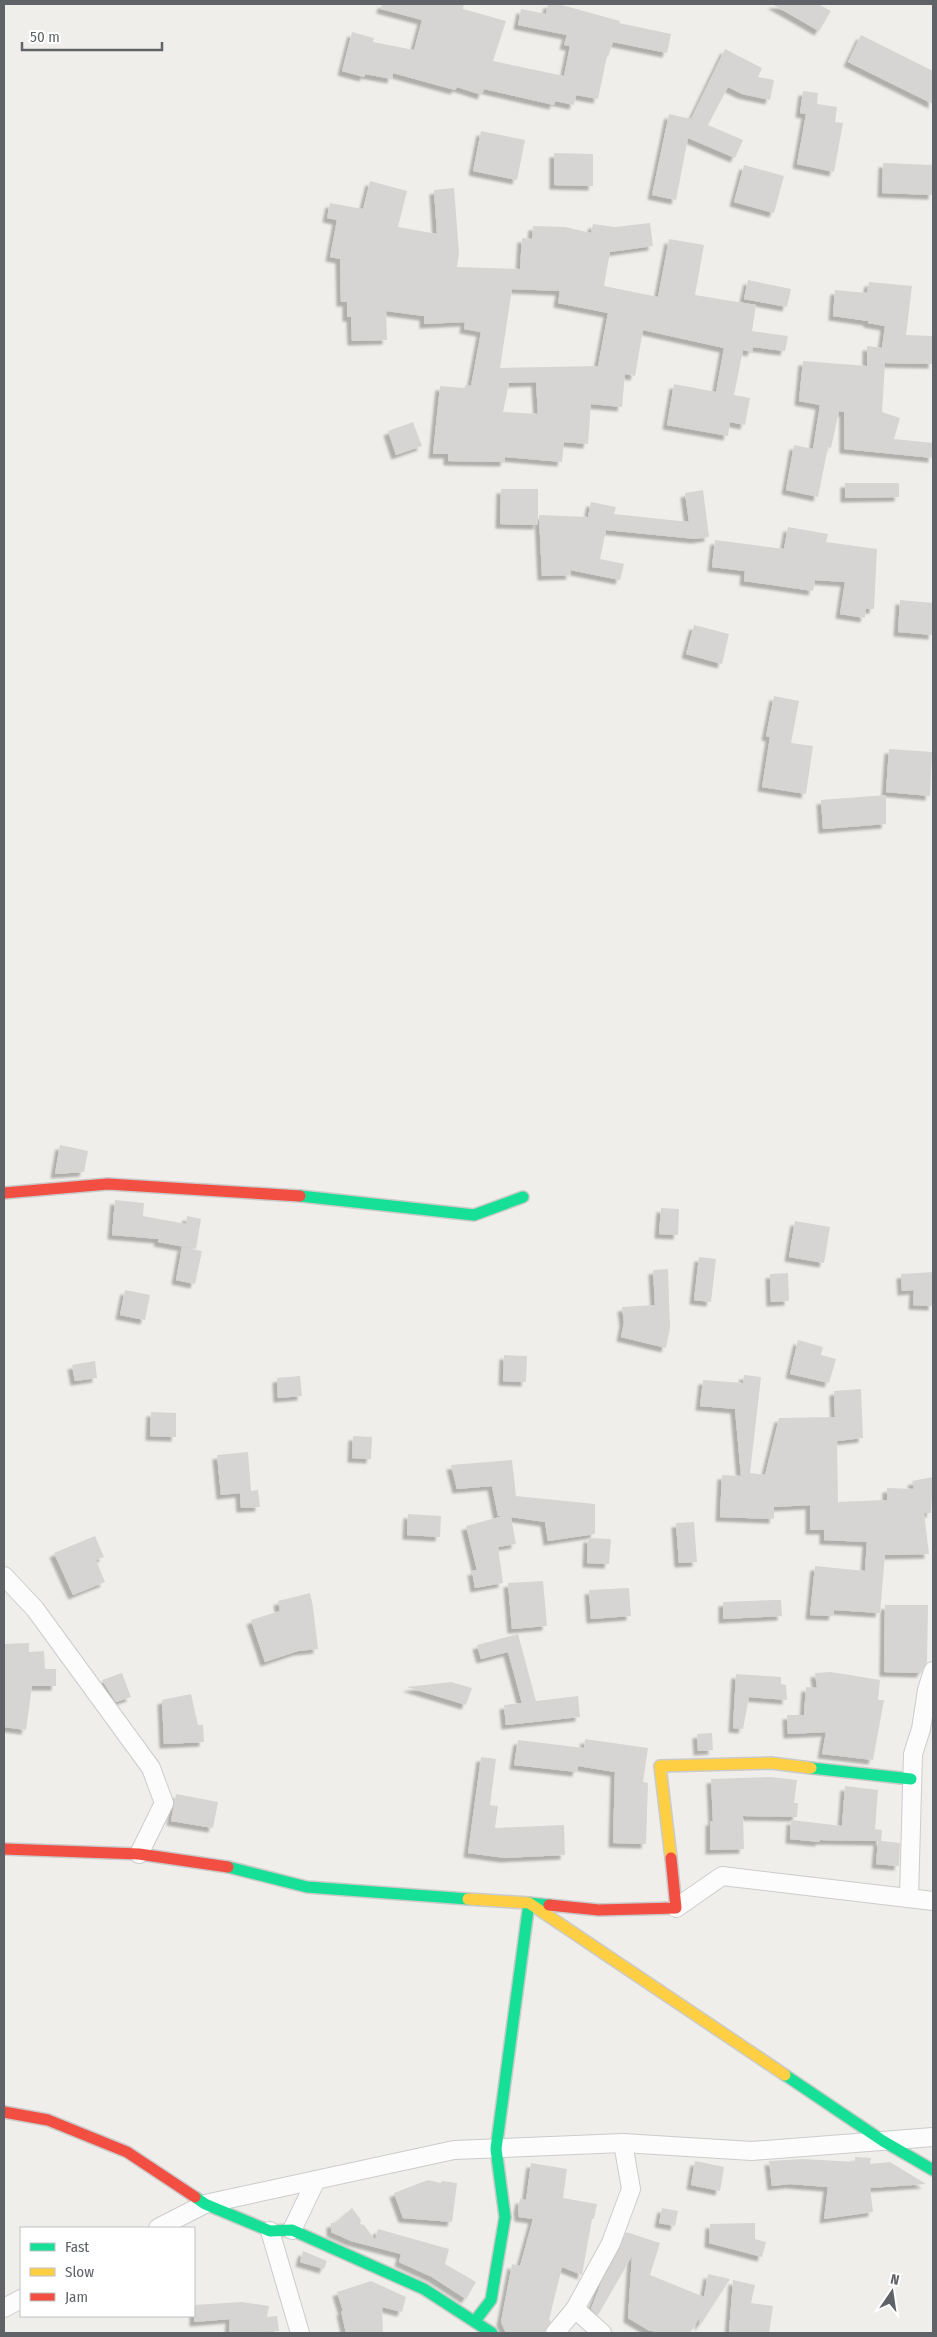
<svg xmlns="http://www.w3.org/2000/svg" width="937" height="2337" viewBox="0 0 937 2337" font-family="'Fira Sans Condensed',sans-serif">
<defs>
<filter id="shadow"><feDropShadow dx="-4.5" dy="4.5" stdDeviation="1" flood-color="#0004"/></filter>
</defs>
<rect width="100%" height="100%" fill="#efeeea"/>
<g fill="#d6d5d3" fill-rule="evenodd" filter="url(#shadow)">
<path d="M 382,4 L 464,4 L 463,9 L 506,21 L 493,61 L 564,76 L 570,46 L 564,45 L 567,35 L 518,25 L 521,9 L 546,14 L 548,4 L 558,4 L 620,21 L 619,23 L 671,34 L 667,53 L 613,42 L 608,57 L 607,56 L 598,99 L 576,95 L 574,105 L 555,101 L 554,105 L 484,89 L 482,95 L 457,87 L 455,90 L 393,73 L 392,79 L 365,74 L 364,77 L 342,71 L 352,32 L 374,38 L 373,42 L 414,50 L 422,20 L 381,9 Z"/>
<path d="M 772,4 L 818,4 L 831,11 L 819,31 Z"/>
<path d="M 861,35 L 933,71 L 933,104 L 848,62 Z"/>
<path d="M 725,49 L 762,68 L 758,77 L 774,80 L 770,100 L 742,94 L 728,87 L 708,125 L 743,140 L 735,158 L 688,138 L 676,200 L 652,195 L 669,114 L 691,119 Z"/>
<path d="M 803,91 L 818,93 L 817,104 L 837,107 L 835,122 L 843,123 L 834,172 L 797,164 L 806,114 L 800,113 Z"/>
<path d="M 481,131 L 525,140 L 517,180 L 473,171 Z"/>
<path d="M 554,153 L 593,154 L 593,186 L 554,185 Z"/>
<path d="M 883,163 L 933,165 L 933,195 L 882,193 Z"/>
<path d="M 744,165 L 784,176 L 774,213 L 734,202 Z"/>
<path d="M 370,181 L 407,191 L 398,227 L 437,234 L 434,190 L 454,188 L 459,253 L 457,267 L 520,269 L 522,238 L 532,239 L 533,226 L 565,227 L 591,233 L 593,224 L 615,227 L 650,223 L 653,246 L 610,252 L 604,286 L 658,297 L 669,239 L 704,245 L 695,295 L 756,305 L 752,331 L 788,336 L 785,351 L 753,347 L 752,352 L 743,350 L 734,395 L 750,398 L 745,425 L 730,422 L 728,436 L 667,425 L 674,384 L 716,392 L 724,348 L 643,330 L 635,376 L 625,374 L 622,407 L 591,404 L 588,444 L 564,442 L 562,462 L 505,457 L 505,462 L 448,461 L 448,454 L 433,454 L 440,386 L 465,388 L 465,385 L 471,386 L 481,332 L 464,329 L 465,322 L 424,324 L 424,316 L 386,311 L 387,340 L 352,341 L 351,317 L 347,317 L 347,302 L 341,302 L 340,259 L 330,257 L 337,220 L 327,218 L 330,203 L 363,209 ZM 512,289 L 560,291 L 558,303 L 608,313 L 598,366 L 500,368 ZM 536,382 L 538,414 L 503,412 L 509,383 Z"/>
<path d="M 748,280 L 791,289 L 787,307 L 744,299 Z"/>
<path d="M 869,282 L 912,286 L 906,335 L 933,336 L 933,364 L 885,363 L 882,412 L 900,418 L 894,439 L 933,443 L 933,458 L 844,449 L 844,412 L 839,411 L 831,448 L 828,447 L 818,497 L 786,490 L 794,445 L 813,449 L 820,405 L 799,401 L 803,361 L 867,366 L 867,346 L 882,348 L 885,326 L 868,323 L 868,321 L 833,316 L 835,290 L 867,293 Z"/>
<path d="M 413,422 L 422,446 L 396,455 L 388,431 Z"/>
<path d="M 845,483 L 899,483 L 899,497 L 845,498 Z"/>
<path d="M 501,489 L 538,489 L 538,525 L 500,524 Z"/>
<path d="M 703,490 L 709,537 L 696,539 L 606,530 L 600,559 L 624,564 L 620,580 L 570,570 L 571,575 L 542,576 L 539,515 L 588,517 L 591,502 L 616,507 L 614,514 L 689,522 L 685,493 Z"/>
<path d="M 788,527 L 828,534 L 826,542 L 877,549 L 874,609 L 866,609 L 865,618 L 840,614 L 845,582 L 815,580 L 813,591 L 744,581 L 745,571 L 712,567 L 715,540 L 784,549 Z"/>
<path d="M 900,600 L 933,603 L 933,635 L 898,632 Z"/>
<path d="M 694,625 L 729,634 L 722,664 L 686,654 Z"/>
<path d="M 774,696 L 799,701 L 791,743 L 813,746 L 806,794 L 762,787 L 770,737 L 766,736 Z"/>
<path d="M 889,749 L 932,752 L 930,796 L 886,792 Z"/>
<path d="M 886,795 L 886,824 L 823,829 L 821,800 Z"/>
<path d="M 60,1145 L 88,1151 L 84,1172 L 55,1174 Z"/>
<path d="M 115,1200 L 144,1203 L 143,1216 L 186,1224 L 187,1216 L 201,1219 L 196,1249 L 158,1242 L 159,1239 L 112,1235 Z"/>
<path d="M 661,1208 L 679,1209 L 678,1235 L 659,1234 Z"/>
<path d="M 795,1221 L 830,1227 L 824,1263 L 789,1257 Z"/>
<path d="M 182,1247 L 202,1251 L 195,1284 L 176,1280 Z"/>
<path d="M 699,1257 L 716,1259 L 711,1302 L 694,1300 Z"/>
<path d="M 668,1269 L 670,1328 L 666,1348 L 621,1337 L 624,1322 L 622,1307 L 655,1305 L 653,1270 Z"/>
<path d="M 933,1272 L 933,1306 L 913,1305 L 914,1290 L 902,1291 L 901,1274 Z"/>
<path d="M 788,1273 L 789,1301 L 771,1302 L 770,1274 Z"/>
<path d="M 125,1290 L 150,1295 L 145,1320 L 120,1315 Z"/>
<path d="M 798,1340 L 823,1347 L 821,1355 L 836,1359 L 829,1383 L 790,1374 Z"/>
<path d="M 504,1355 L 527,1356 L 526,1382 L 503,1381 Z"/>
<path d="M 95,1361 L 97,1378 L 75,1381 L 72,1365 Z"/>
<path d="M 744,1375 L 761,1377 L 750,1473 L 765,1475 L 779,1418 L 835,1417 L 834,1391 L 861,1389 L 863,1438 L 837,1441 L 838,1502 L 887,1500 L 887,1488 L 914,1489 L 912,1481 L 933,1477 L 931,1513 L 924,1513 L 929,1554 L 885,1555 L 880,1613 L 834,1610 L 833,1616 L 810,1615 L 815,1566 L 865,1571 L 867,1542 L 824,1540 L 824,1530 L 810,1530 L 810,1505 L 774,1507 L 774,1519 L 720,1517 L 722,1475 L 741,1476 L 735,1409 L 700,1406 L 703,1380 L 743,1383 Z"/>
<path d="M 300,1376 L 302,1396 L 278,1398 L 277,1378 Z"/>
<path d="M 151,1412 L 176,1413 L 176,1437 L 150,1436 Z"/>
<path d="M 353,1436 L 372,1437 L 371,1459 L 352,1458 Z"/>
<path d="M 248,1452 L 251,1491 L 258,1490 L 260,1507 L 241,1508 L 240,1493 L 221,1495 L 217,1455 Z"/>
<path d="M 512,1460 L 516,1496 L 595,1504 L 595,1534 L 548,1541 L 545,1522 L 511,1517 L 516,1544 L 498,1547 L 503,1583 L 475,1588 L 472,1571 L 477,1570 L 466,1526 L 503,1516 L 498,1516 L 492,1486 L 457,1489 L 451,1465 Z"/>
<path d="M 408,1514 L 441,1516 L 440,1537 L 407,1535 Z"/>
<path d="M 694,1522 L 697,1562 L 679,1563 L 676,1523 Z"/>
<path d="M 95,1536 L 104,1557 L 96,1560 L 105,1582 L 73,1595 L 54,1553 Z"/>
<path d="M 588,1538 L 611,1539 L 609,1564 L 587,1563 Z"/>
<path d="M 543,1581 L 547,1626 L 512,1629 L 508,1583 Z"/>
<path d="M 629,1588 L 631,1616 L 591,1619 L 589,1590 Z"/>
<path d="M 310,1593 L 313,1607 L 318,1649 L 298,1651 L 265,1662 L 251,1620 L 280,1611 L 278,1601 Z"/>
<path d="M 774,1600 L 781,1600 L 782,1616 L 723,1619 L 723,1602 Z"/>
<path d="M 885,1605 L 928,1605 L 927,1662 L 921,1673 L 884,1672 Z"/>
<path d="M 518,1634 L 536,1701 L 578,1696 L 580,1717 L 506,1725 L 504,1705 L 522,1703 L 508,1652 L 481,1659 L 477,1645 Z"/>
<path d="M 29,1643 L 29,1652 L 44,1651 L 45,1669 L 56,1669 L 56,1686 L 32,1686 L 26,1730 L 4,1727 L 4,1644 Z"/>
<path d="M 831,1672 L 880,1680 L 878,1700 L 884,1700 L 873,1760 L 822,1754 L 826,1732 L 788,1734 L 787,1715 L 804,1715 L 806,1687 L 817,1688 L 815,1673 Z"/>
<path d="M 122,1673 L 131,1697 L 116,1702 L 102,1680 Z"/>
<path d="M 736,1674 L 781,1677 L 781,1684 L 786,1685 L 787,1700 L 749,1697 L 743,1729 L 733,1728 Z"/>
<path d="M 451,1682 L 472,1688 L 466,1705 L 407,1687 Z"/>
<path d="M 191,1694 L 198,1725 L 203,1725 L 204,1742 L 164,1744 L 162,1700 Z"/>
<path d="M 712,1733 L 713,1750 L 698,1751 L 697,1734 Z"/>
<path d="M 585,1739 L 648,1748 L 643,1782 L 648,1783 L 646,1844 L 613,1843 L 615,1772 L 578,1766 L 577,1772 L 514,1765 L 518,1740 L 584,1748 Z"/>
<path d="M 481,1757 L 496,1759 L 490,1805 L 498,1806 L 495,1828 L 564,1825 L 565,1855 L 505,1858 L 468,1853 Z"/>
<path d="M 770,1777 L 797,1780 L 794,1803 L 798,1803 L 797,1817 L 743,1816 L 744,1849 L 710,1850 L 710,1821 L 713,1821 L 711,1779 Z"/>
<path d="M 845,1786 L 878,1790 L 875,1829 L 882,1830 L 881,1841 L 900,1843 L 899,1866 L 876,1864 L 878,1841 L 820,1840 L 820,1842 L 790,1839 L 791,1820 L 842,1826 Z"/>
<path d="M 176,1794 L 218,1802 L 213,1828 L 171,1821 Z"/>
<path d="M 855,2157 L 871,2158 L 870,2164 L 890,2162 L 926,2184 L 870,2188 L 873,2212 L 824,2219 L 828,2187 L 790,2184 L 772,2186 L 769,2161 L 803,2159 L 855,2162 Z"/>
<path d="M 695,2161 L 724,2167 L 720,2191 L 691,2185 Z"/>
<path d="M 531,2163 L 567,2169 L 563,2198 L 597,2204 L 594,2219 L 592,2219 L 582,2275 L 562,2267 L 549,2320 L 551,2321 L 545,2333 L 506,2333 L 501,2322 L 512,2264 L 520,2266 L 533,2219 L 519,2217 L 518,2209 L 520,2199 L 526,2200 Z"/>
<path d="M 428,2180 L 441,2183 L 442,2181 L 457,2183 L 452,2222 L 403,2218 L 394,2193 Z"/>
<path d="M 352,2208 L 361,2220 L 360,2224 L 364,2225 L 375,2240 L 378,2229 L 449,2249 L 445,2264 L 476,2282 L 466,2299 L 432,2277 L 399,2262 L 401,2254 L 351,2241 L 331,2232 L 331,2223 L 335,2223 Z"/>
<path d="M 662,2208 L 678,2211 L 675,2226 L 659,2223 Z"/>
<path d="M 755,2223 L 755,2239 L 766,2242 L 762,2257 L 709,2243 L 710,2224 Z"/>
<path d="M 626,2232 L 660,2243 L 650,2275 L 704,2297 L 708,2274 L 730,2279 L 699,2327 L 700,2317 L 690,2333 L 661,2333 L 648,2330 L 628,2318 L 632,2256 L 598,2315 L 591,2309 L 601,2283 L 620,2248 Z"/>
<path d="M 303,2251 L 327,2261 L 324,2269 L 300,2262 Z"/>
<path d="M 733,2280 L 755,2285 L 751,2303 L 773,2306 L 769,2333 L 729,2333 Z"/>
<path d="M 371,2281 L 406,2297 L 402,2312 L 382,2307 L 383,2333 L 346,2333 L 341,2311 L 343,2311 L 337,2292 Z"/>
<path d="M 242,2302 L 269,2306 L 267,2317 L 277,2316 L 279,2331 L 229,2333 L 230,2319 L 194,2322 L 194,2305 Z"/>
</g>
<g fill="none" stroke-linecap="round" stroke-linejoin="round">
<defs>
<g id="street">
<path d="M 4,1576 L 35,1609 L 151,1768 L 164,1803 L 139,1854"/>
<path d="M 909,1897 L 913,1754 L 921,1729 L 927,1690 L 933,1671"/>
<path d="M 676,1908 L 722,1876 L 933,1901"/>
<path d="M 158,2228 L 205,2204 L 454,2150 L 623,2143 L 752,2151 L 933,2137"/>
<path d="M 292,2230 L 316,2180"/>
<path d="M 270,2231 L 300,2333"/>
<path d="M 4,2308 L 21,2299"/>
<path d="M 575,2309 L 602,2333"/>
<path d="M 555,2333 L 575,2309 L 611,2243 L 631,2189 L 623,2143"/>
</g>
<g id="fast">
<path d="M 300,1196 L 474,1215 L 523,1197"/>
<path d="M 811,1768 L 911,1779"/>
<path d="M 228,1867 L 307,1887 L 468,1899"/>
<path d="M 785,2075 L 883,2141 L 933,2170"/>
<path d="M 195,2197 L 205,2204 L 270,2231 L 292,2230 L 424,2289 L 492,2333"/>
<path d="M 475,2321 L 491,2300 L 505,2217 L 496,2149 L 529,1903 L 549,1905"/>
</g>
<g id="slow">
<path d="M 671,1858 L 660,1766 L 771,1763 L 811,1768"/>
<path d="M 468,1899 L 529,1903 L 785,2075"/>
</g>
<g id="jam">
<path d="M 4,1193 L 108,1184 L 300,1196"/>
<path d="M 4,1849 L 139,1854 L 228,1867"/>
<path d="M 549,1905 L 599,1910 L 676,1908 L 671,1858"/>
<path d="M 4,2112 L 48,2120 L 127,2152 L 195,2197"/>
</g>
</defs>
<use href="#street" stroke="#cbcccc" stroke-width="20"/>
<use href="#fast" stroke="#cacacb" stroke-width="14"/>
<use href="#slow" stroke="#cacacb" stroke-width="14"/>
<use href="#jam" stroke="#cacacb" stroke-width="14"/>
<use href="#street" stroke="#fdfcfc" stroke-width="18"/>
<use href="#fast" stroke="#16e098" stroke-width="11"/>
<use href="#slow" stroke="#ffcf43" stroke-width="11"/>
<use href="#jam" stroke="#f24e42" stroke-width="11"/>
</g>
<rect width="937" height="2337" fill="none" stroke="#5f6368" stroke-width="10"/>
<rect x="20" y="2227" width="175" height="90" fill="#ffffff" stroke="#bfc1c3"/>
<rect x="30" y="2243" width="25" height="8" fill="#16e098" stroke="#bfc1c3"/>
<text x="65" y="2252" font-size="15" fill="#5f6368">Fast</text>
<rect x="30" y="2268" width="25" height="8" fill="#ffcf43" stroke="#bfc1c3"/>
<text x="65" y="2277" font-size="15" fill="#5f6368">Slow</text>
<rect x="30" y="2293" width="25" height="8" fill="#f24e42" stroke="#bfc1c3"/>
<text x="65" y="2302" font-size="15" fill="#5f6368">Jam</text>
<g transform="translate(892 2292) rotate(13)" stroke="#ffffff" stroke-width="4" paint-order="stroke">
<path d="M0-4L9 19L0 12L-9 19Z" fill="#5f6368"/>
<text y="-8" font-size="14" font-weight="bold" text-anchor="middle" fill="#5f6368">N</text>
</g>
<path d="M22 42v8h140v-8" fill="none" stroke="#5f6368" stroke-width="2.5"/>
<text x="30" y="42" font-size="15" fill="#5f6368" stroke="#ffffff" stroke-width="4" paint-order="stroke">50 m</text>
</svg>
